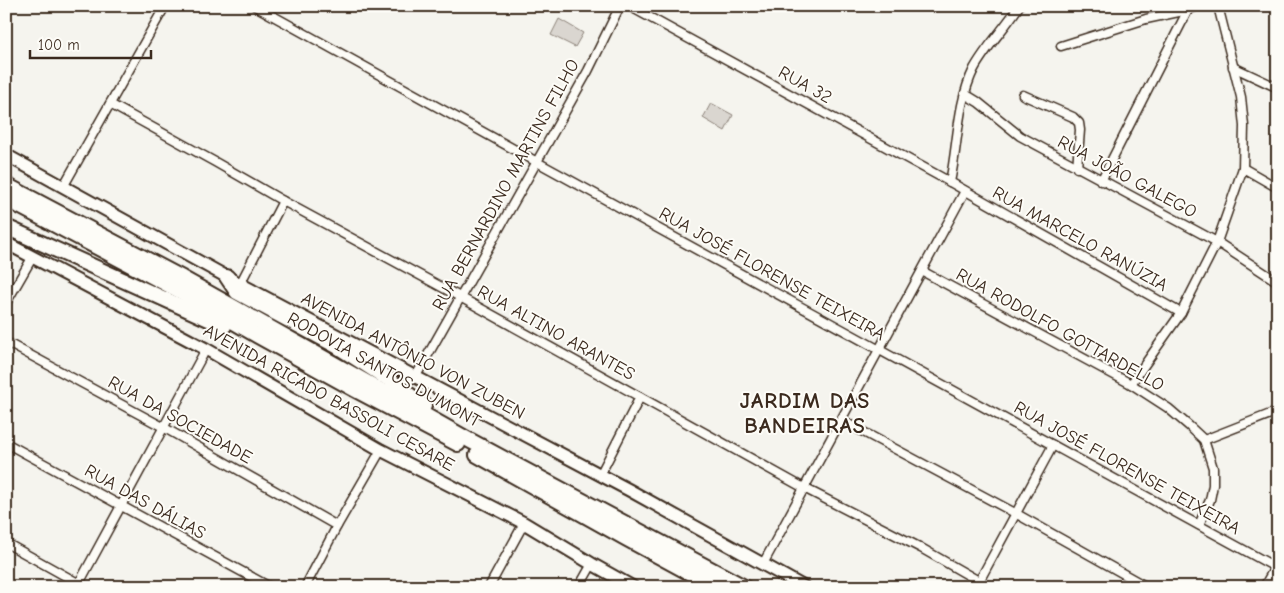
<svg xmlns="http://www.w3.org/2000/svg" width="1284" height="593" viewBox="0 0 1284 593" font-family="'Comic Neue',sans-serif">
<rect width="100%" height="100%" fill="#f5f4ee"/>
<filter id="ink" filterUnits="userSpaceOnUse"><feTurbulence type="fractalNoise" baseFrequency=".02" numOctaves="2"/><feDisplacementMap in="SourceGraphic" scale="10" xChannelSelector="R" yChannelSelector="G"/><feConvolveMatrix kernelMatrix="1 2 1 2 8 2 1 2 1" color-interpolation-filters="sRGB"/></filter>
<g filter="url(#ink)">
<g fill="#dad6d0" stroke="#8a8077">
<path d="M 559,19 L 583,33 L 575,47 L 551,35 Z"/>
<path d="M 711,103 L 733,115 L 725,131 L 703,118 Z"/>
</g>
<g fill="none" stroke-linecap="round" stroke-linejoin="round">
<defs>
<g id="street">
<path d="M 255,6 L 537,162 L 1275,567"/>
<path d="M 629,6 L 950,182 L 1181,313"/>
<path d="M 1061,46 L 1146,19 L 1188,10 L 1198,6"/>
<path d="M 1233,67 L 1278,88"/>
<path d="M 965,94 L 978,102 L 1020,136 L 1217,242 L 1278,282"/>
<path d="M 1023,95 L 1073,117 L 1079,123 L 1080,130 L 1077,168"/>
<path d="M 110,104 L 215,162 L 283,201 L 460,297 L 804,488 L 921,548 L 989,587"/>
<path d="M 1243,168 L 1278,188"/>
<path d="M 1101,181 L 1188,10"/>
<path d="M 950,182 C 958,145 957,103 974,69 C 986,47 1005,28 1019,6"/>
<path d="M 63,187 L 165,6"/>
<path d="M 922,271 L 1131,384 L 1168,408 L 1189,426 L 1204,440 L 1213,468 L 1213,485 L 1210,500 L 1199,525"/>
<path d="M 240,284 L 283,201"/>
<path d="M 6,303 L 32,258"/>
<path d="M 6,342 L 163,427 L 337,526"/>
<path d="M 416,376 L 588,71 L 620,6"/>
<path d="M 1131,384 L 1181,313 L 1217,242 L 1243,168 L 1244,126 L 1241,97 L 1218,6"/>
<path d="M 841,420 L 1015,513 L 1147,587"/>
<path d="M 1204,440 L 1278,411"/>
<path d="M 6,443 L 270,587"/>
<path d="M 600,475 L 640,397"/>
<path d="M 6,543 L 85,587"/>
<path d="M 763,564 L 965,191"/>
<path d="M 77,587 L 206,349"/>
<path d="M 305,587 L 337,526 L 381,450"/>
<path d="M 489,587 L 524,523"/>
<path d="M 579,587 L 592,564"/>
<path d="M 976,587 L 1053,445"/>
<path d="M 1264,587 L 1278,562"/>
</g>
<g id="secondary">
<path d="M 6,155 L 227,277 L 629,490 L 804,587"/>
<path d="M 6,243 L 206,349 L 381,450 L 524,523 L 592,564 L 633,587"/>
</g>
<g id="highway">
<path d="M 6,185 L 182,278 L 469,440 L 744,587"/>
<path d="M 6,199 L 180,291 L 258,336 L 356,390 L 458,444"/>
<path d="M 6,227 L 224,326"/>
<path d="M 227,277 L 237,292 L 337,346 L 387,378 L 424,406"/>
<path d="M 477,455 L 627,539 L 716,587"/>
</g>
</defs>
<use href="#street" stroke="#3b2a1e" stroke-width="11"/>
<use href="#secondary" stroke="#3b2a1e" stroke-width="15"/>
<use href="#highway" stroke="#3b2a1e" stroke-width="18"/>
<use href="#street" stroke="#fdfcf7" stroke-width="8"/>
<use href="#secondary" stroke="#fdfcf7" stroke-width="11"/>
<use href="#highway" stroke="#fdfcf7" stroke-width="14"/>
</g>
</g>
<g text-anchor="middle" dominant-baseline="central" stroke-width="4" stroke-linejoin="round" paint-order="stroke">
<g font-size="18" fill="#3b2a1e" stroke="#fdfcf7">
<text transform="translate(805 85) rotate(29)">RUA 32</text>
<text transform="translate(1127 177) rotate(28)">RUA JOÃO GALEGO</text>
<text transform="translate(506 185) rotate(-61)">RUA BERNARDINO MARTINS FILHO</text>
<text transform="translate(1080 239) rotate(29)">RUA MARCELO RANÚZIA</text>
<text transform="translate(772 274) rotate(29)">RUA JOSÉ FLORENSE TEIXEIRA</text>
<text transform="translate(1060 330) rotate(29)">RUA RODOLFO GOTTARDELLO</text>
<text transform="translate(556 333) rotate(29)">RUA ALTINO ARANTES</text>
<text transform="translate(413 356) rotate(28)">AVENIDA ANTÔNIO VON ZUBEN</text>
<text transform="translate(384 370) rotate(29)">RODOVIA SANTOS DUMONT</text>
<text transform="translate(329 398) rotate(29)">AVENIDA RICADO BASSOLI CESARE</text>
<text transform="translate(180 420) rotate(29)">RUA DA SOCIEDADE</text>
<text transform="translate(1127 468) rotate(29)">RUA JOSÉ FLORENSE TEIXEIRA</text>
<text transform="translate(145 502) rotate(29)">RUA DAS DÁLIAS</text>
</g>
<g font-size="22" font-weight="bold" letter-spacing="1" fill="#3b2a1e" stroke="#fdfcf7">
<text x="805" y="401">JARDIM DAS<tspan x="805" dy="25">BANDEIRAS</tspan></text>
</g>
</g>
<rect width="1284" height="593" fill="none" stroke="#fdfcf7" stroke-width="25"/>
<rect x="12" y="12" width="1259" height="568" fill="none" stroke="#3b2a1e" stroke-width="2" filter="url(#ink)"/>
<path d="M30 50v8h121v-8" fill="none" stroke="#3b2a1e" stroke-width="2.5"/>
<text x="38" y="50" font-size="15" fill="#3b2a1e" stroke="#fdfcf7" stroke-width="4" paint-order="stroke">100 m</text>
</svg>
